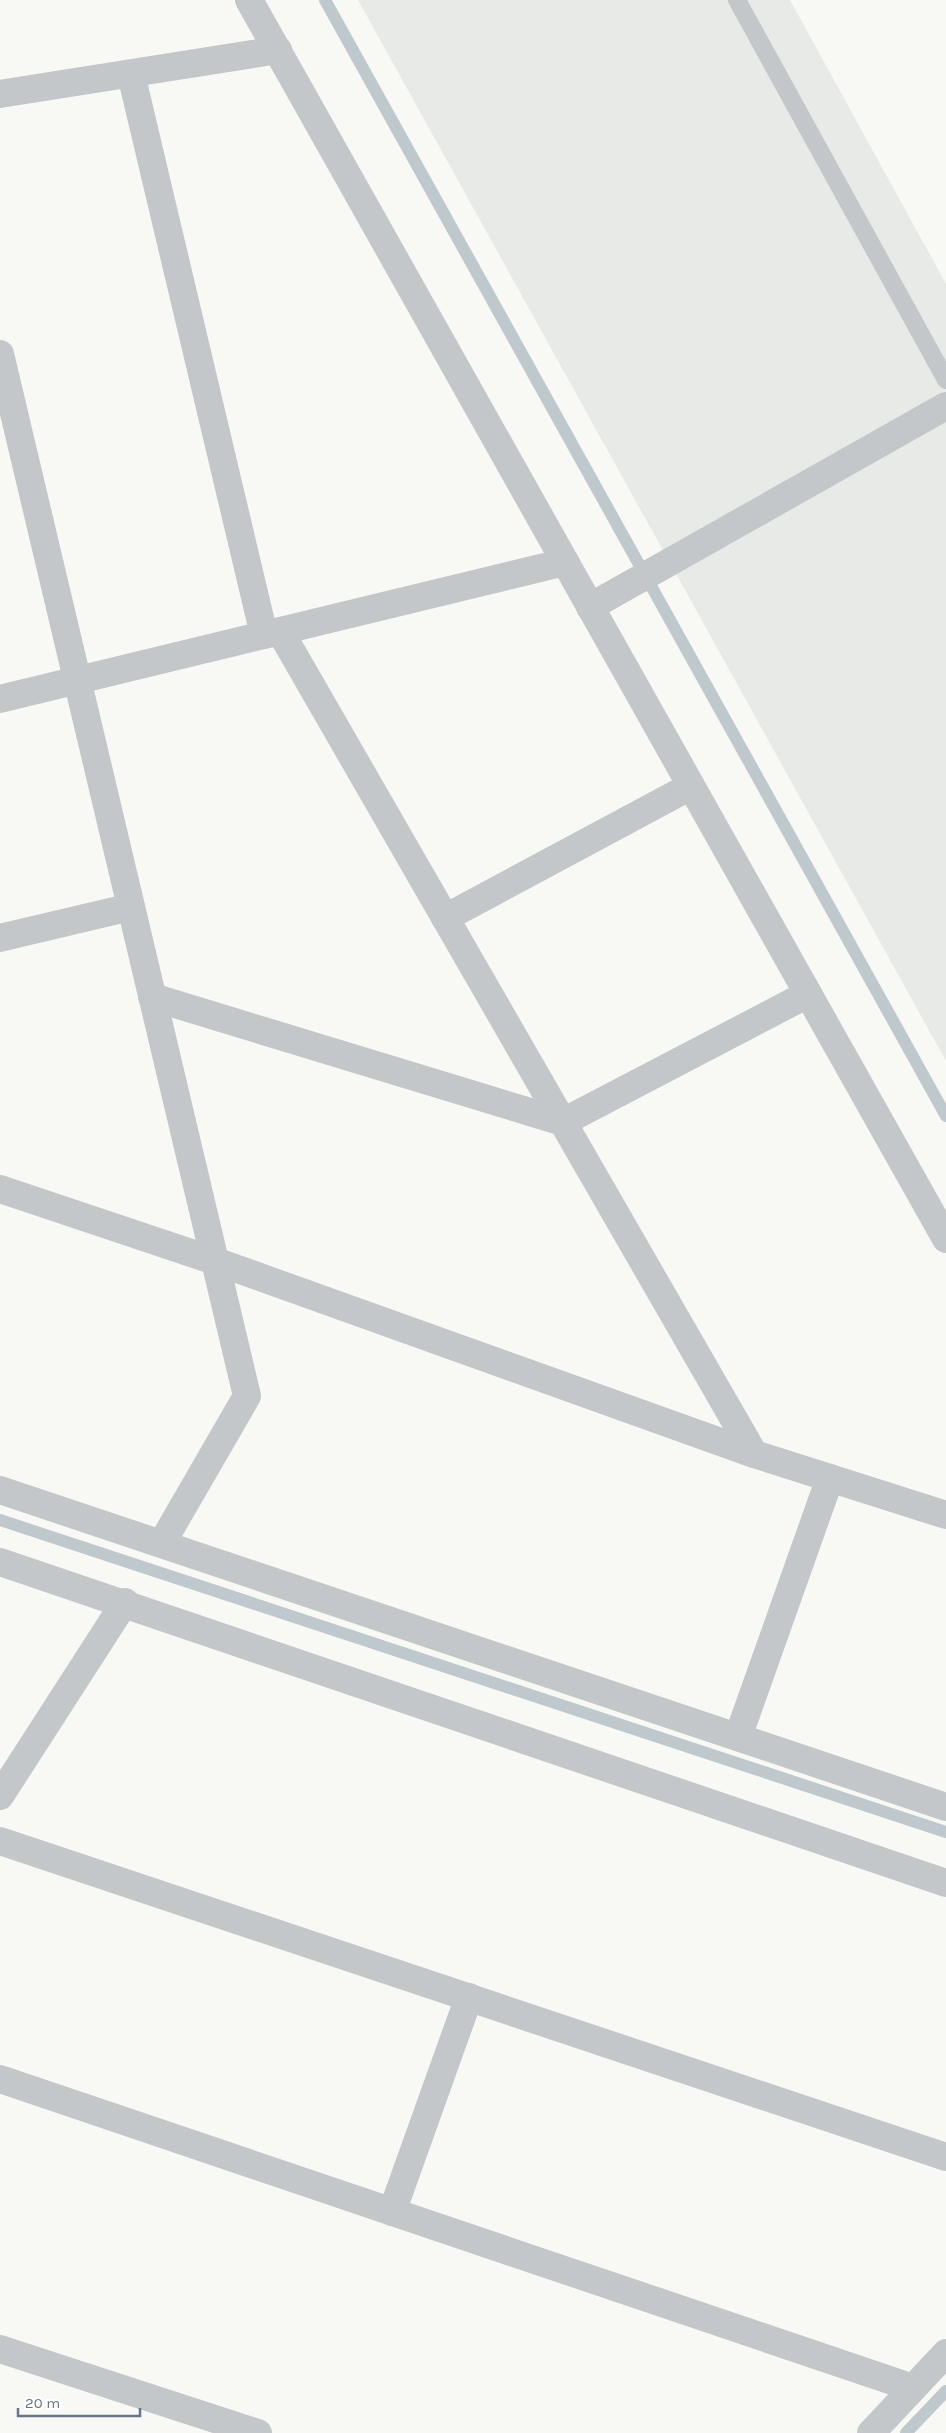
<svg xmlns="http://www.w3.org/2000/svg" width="946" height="2433" viewBox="0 0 946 2433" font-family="Karla,sans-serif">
<rect width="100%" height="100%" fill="#f8f8f5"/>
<path fill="#e8eae8" d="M 358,0 L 790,0 L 946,284 L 946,1061 Z"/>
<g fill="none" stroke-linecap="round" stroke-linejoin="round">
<g stroke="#bec8cd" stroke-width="12">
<path d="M 325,0 L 946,1116"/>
<path d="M 0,1520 L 946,1832"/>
<path d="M 906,2433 L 946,2391"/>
</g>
<path stroke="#c3c7ca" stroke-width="18" d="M 737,0 L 946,380"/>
<g stroke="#c3c7ca" stroke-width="28">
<path d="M 249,0 L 946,1239"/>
<path d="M 131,74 L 264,635"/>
<path d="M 0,94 L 278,50"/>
<path d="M 0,354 L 247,1396 L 162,1543"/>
<path d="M 590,607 L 946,406"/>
<path d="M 280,631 L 754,1454"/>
<path d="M 0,699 L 565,562"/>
<path d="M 445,918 L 691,786"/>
<path d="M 0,938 L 131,907"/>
<path d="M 152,997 L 563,1122 L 808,994"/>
<path d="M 0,1189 L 215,1261 L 754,1454 L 946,1515"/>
<path d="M 0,1490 L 946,1807"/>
<path d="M 0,1562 L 946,1883"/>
<path d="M 738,1737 L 830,1478"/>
<path d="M 0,1796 L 125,1602"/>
<path d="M 0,1841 L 946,2157"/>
<path d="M 0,2079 L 913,2388"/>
<path d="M 392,2212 L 469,1997"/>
<path d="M 0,2349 L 258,2433"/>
<path d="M 871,2433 L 946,2353"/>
</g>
</g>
<path d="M18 2408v8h122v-8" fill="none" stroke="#677686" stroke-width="2.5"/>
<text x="25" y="2408" font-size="15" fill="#677686" stroke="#ffffff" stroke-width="4" paint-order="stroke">20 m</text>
</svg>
